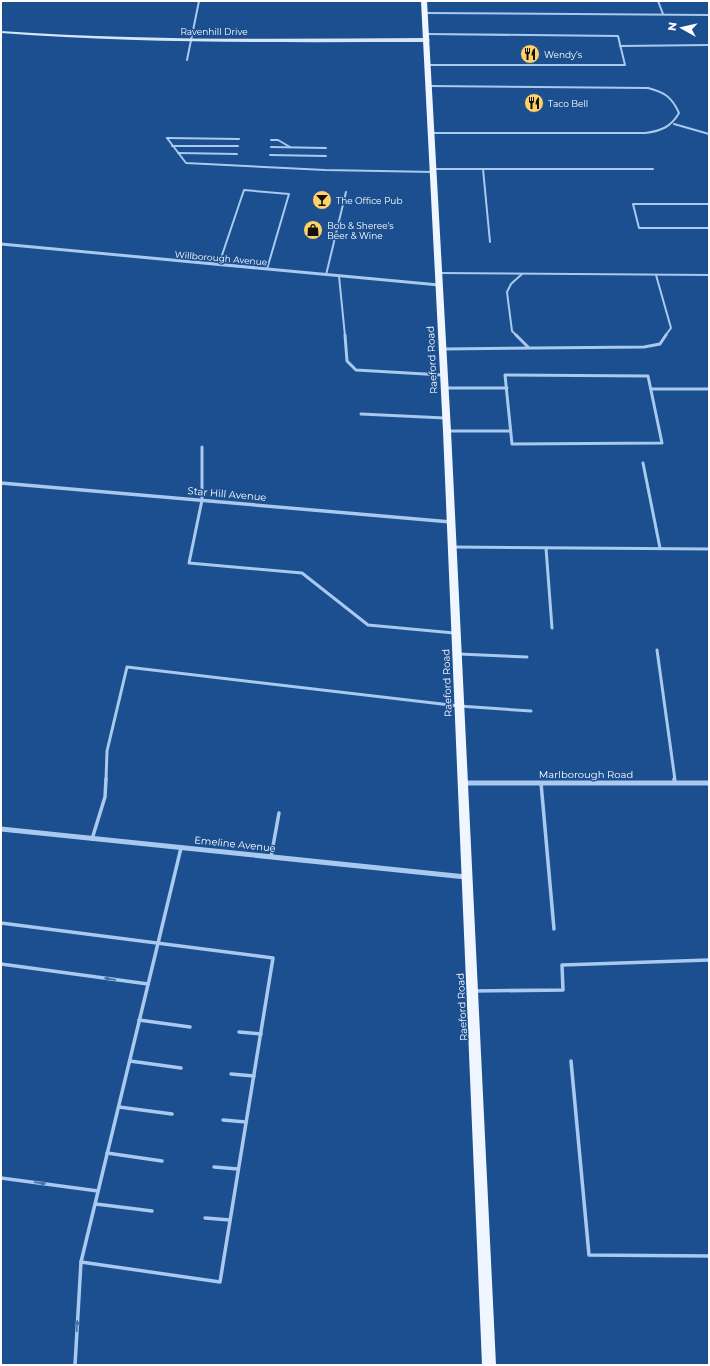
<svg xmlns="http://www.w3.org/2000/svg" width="710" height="1366" viewBox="0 0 710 1366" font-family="Montserrat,sans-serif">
<rect width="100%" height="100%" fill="#1b4f8f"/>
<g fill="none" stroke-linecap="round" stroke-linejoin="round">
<g stroke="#a9c9ee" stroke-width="2">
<path d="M 658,1 L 663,14"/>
<path d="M 425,13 L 709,15"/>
<path d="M 426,34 L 618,36 L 625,65 L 428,65"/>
<path d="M 620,46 L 709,45"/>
<path d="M 187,60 L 199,1"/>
<path d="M 429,86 L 648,88 C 664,92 672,97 679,113 C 671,127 661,131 645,133 L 432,133"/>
<path d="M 674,124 L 709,134"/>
<path d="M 167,138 L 186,163 L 325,170 L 434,172"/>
<path d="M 167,138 L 239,139"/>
<path d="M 271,140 L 278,140 L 290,147"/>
<path d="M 172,146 L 238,146"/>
<path d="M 271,147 L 326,148"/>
<path d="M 178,153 L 237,154"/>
<path d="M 270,155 L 326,156"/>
<path d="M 434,169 L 653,169"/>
<path d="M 483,169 L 490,242"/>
<path d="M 709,204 L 633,204 L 639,228 L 709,228"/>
<path d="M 219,264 L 244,190 L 289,194 L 267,269"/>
<path d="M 439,273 L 709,275"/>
<path d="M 326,275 L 346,192"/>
<path d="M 656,275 L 671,328 L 665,336"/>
<path d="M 339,276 L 345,336"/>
<path d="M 517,336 L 512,331 L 507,292 L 511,284 L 522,274"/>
</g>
<g stroke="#a9c9ee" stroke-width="3">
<path d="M 345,335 L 347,361 L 356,370 L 442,375"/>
<path d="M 516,335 L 528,347"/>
<path d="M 444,349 L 644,347 L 660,344 L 666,335"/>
<path d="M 505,375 L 648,376 L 662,443 L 512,444 Z"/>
<path d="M 446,388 L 507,388"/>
<path d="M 651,389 L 709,389"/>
<path d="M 361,414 L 445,418"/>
<path d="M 449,431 L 510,431"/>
<path d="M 202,447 L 202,500 L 189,563 L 302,573 L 368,625 L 454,633"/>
<path d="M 643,463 L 660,548"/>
<path d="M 453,547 L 709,549"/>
<path d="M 546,548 L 552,628"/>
<path d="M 657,650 L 675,780"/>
<path d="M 459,654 L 527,657"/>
<path d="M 106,780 L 107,751 L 127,667 L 459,706 L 531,711"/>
</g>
<g stroke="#a9c9ee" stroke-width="3.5">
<path d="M 674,779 L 675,783"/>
<path d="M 541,783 L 554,929"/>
<path d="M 92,839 L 105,797 L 106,779"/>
<path d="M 271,857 L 279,813"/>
<path d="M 1,923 L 273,958 L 220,1282 L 81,1262"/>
<path d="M 1,964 L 148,984"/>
<path d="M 475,991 L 563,990 L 562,965 L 709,960"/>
<path d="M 139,1020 L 190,1027"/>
<path d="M 239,1032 L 261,1034"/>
<path d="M 130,1061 L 181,1068"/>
<path d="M 571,1061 L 589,1255 L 709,1256"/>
<path d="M 231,1074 L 254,1076"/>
<path d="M 119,1107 L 172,1114"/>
<path d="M 223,1120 L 246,1122"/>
<path d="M 107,1153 L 162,1161"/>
<path d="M 214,1167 L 238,1169"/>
<path d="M 1,1178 L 98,1191"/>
<path d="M 96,1204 L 152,1211"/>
<path d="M 205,1218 L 230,1220"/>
<path d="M 75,1365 L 81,1262 L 181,848"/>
</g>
<path stroke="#a9c9ee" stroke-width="3" d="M 1,244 L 439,285"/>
<path stroke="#a9c9ee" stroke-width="3.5" d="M 1,483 L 451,522"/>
<g stroke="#a9c9ee" stroke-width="5">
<path d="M 463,783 L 709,783"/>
<path d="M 1,829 L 466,877"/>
</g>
<path fill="#d6e6fa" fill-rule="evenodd" d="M 1,31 C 143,41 285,39 427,38 L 430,40 L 427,42 C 285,42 143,44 1,33 Z"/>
<path fill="#f0f6ff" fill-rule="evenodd" d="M 421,1 L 427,1 L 451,431 L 496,1365 L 482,1365 L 443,431 Z"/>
</g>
<defs><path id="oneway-solid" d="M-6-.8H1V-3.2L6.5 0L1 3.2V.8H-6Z"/></defs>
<g fill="#4674ac">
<use href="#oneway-solid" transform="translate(110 979) rotate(-172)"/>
<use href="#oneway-solid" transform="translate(40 1183) rotate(8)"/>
<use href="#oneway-solid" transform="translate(77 1326) rotate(-87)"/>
</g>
<defs>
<symbol id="restaurant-disc" viewBox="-11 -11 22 22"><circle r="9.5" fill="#ffd166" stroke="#1b4f8f"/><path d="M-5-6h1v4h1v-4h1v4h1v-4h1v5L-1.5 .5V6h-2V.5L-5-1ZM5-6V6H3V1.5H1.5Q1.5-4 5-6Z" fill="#111"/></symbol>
<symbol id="bar-disc" viewBox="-11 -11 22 22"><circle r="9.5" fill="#ffd166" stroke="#1b4f8f"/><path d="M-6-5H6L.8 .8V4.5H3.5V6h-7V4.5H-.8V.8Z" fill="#111"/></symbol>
<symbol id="shop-disc" viewBox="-11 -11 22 22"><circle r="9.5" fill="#ffd166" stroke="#1b4f8f"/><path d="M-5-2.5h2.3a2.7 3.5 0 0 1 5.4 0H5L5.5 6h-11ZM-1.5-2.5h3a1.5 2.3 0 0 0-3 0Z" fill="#111"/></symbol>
</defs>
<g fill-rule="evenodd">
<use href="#restaurant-disc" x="519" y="43" width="22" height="22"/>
<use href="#restaurant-disc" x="523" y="92" width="22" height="22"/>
<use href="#bar-disc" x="311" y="189" width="22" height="22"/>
<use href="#shop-disc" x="302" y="219" width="22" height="22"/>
</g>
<g text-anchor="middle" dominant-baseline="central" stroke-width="3" stroke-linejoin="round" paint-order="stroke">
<g font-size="9" fill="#fff" stroke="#1b4f8f">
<text x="214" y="31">Ravenhill Drive</text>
<text transform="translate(221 258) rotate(5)">Willborough Avenue</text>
</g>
<g font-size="9" fill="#fff" stroke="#1b4f8f" text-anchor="start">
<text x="544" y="54">Wendy's</text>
<text x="548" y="103">Taco Bell</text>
<text x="336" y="200">The Office Pub</text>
<text x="327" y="225">Bob &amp; Sheree's<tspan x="327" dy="10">Beer &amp; Wine</tspan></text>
</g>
<g font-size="10" fill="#fff" stroke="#1b4f8f">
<text transform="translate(432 360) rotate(-93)">Raeford Road</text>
<text transform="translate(227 494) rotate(5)">Star Hill Avenue</text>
<text transform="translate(447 683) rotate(-92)">Raeford Road</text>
<text x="586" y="774">Marlborough Road</text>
<text transform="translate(235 844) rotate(6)">Emeline Avenue</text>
<text transform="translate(462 1007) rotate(-93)">Raeford Road</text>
</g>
</g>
<rect width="710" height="1366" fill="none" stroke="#ffffff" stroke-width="4"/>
<g transform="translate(682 28) rotate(278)" stroke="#1b4f8f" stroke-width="3" paint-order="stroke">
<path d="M0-3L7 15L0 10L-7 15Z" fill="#ffffff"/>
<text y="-6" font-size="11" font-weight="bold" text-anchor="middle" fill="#ffffff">N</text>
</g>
</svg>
